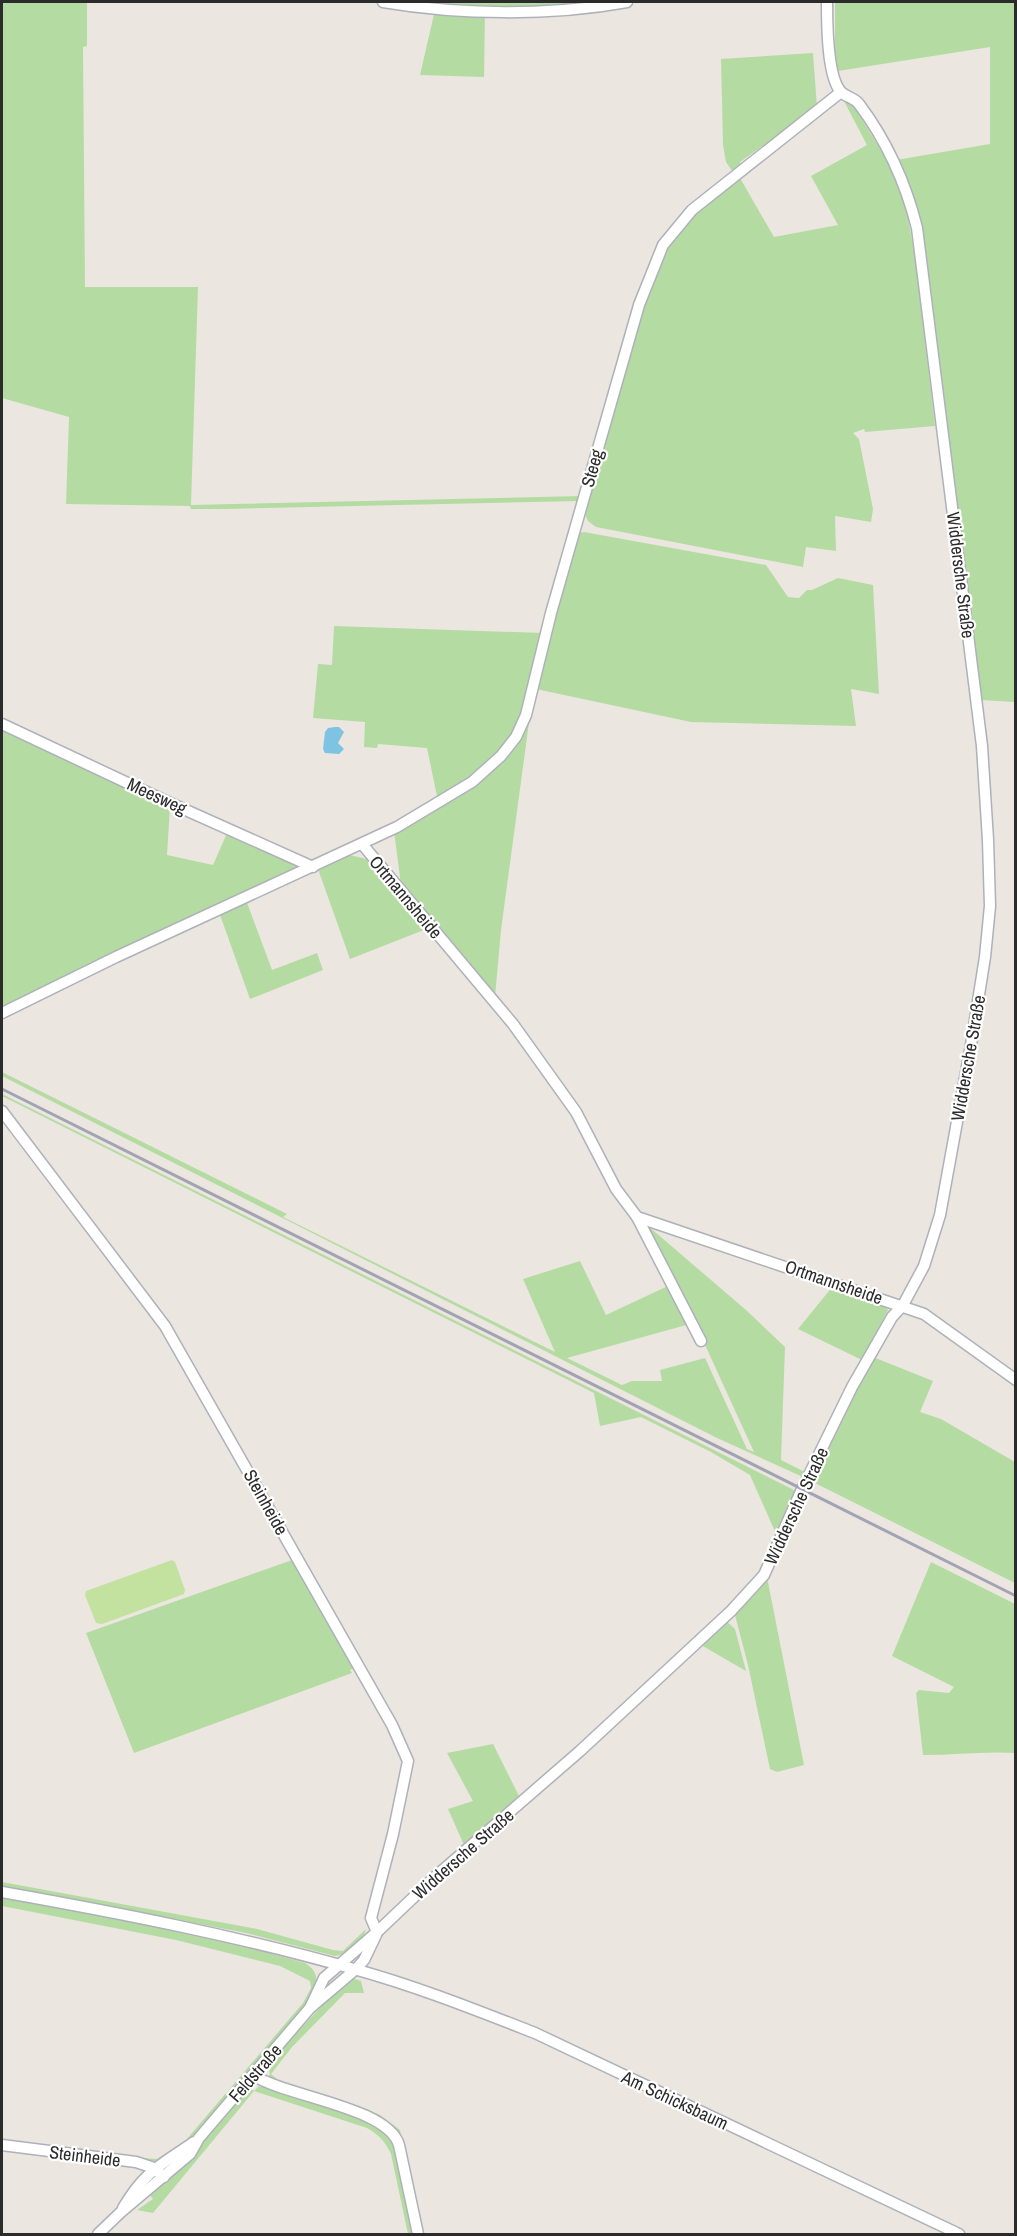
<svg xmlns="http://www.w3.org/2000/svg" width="1017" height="2236" viewBox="0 0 1017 2236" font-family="'Archivo Narrow',sans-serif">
<rect width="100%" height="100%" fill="#ebe6df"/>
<g fill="#b4dca2">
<path d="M 2,2 L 87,2 L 87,46 L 83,47 L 85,287 L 198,287 L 191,505 L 581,496 L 580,501 L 225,509 L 191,509 L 190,506 L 66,504 L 69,417 L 2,398 Z"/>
<path d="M 395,2 L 613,2 L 505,9 Z"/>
<path d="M 835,2 L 1015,2 L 1015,702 L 981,700 L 922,234 L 909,184 L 896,160 L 990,144 L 990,47 L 838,71 L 835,53 Z"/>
<path d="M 435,10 L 485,12 L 484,77 L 420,75 Z"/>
<path d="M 813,53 L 817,107 L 740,162 L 741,171 L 735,175 L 726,162 L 723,145 L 721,59 Z"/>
<path d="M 850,100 L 893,170 L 907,212 L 916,263 L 935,426 L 865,432 L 864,429 L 853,433 L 859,439 L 873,509 L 871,522 L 835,516 L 836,551 L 806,547 L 803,567 L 596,527 L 588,521 L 583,510 L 641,307 L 666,247 L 691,214 L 740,178 L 774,237 L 838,225 L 811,176 L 867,145 L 845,103 Z"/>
<path d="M 584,532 L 766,565 L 788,597 L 799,598 L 807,590 L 812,590 L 838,578 L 873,585 L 879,694 L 851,689 L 856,726 L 691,722 L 536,689 L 576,534 Z"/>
<path d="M 334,626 L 543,633 C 533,676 528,728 494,760 C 478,776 456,788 438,801 L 427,748 L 378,744 L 377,748 L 364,747 L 365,722 L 313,718 L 318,664 L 332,665 Z"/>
<path d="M 530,715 L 501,930 L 495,997 L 401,885 L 394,831 L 480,780 Z"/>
<path d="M 2,727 L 170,807 L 167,855 L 213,865 L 228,831 L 297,865 L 296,870 L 2,1010 Z"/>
<path d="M 349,855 L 367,859 L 377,868 L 429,928 L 350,959 L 318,869 Z"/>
<path d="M 246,900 L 272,970 L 317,953 L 323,970 L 250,999 L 219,912 Z"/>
<path d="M 2,1072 L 287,1214 L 283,1217 L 555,1352 L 523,1279 L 580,1261 L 606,1315 L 670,1285 L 690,1324 L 567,1358 L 622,1385 L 632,1381 L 662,1381 L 660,1370 L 705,1358 L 747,1449 L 754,1452 L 695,1323 L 641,1220 L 746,1310 L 785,1347 L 781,1460 L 805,1472 L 803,1477 L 717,1438 L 2,1076 Z"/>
<path d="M 2,1094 L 796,1491 L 777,1536 L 750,1475 L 711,1452 L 641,1417 L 600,1426 L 594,1393 L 2,1096 Z"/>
<path d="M 833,1286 L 883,1303 L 888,1310 L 862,1360 L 798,1329 Z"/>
<path d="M 873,1357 L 933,1381 L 920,1412 L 941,1419 L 1015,1462 L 1015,1583 L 813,1482 L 823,1453 Z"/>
<path d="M 295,1559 L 356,1667 L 350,1670 L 352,1673 L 134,1753 L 86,1633 Z"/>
<path d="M 931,1562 L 1015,1604 L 1015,1753 C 985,1751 954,1755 923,1755 L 916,1693 L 919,1690 L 949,1693 L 954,1687 L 892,1656 Z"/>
<path d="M 767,1577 L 804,1765 L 777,1772 L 770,1769 L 748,1665 L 734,1611 Z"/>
<path d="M 725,1620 L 735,1629 L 746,1671 L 701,1645 Z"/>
<path d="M 493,1744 L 520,1798 L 464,1845 L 448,1809 L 473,1801 L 447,1753 Z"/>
<path d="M 2,1882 L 257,1929 L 333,1950 L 343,1951 L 366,1929 C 363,1943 349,1954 335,1956 L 246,1933 L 2,1886 Z"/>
<path d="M 2,1896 L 181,1929 L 305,1963 C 324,1975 315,1987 306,2004 L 195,2138 L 163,2159 L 153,2162 L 126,2157 L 157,2159 L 186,2140 L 303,2003 L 311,1988 L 310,1981 L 280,1966 L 176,1940 L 2,1906 Z"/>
<path d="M 355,1979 L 361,1981 L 364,1993 L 345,1993 L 292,2047 L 271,2074 L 279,2081 L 367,2109 L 380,2115 L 400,2130 L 422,2234 L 396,2131 L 386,2122 L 373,2114 L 278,2084 L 269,2076 L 270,2074 L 268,2067 L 271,2060 L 336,1991 L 347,1981 Z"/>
<path d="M 247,2086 L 254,2091 L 259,2086 L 368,2120 L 379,2127 L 393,2141 L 415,2234 L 408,2234 L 391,2154 C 385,2141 379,2135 367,2128 L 254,2091 L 153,2213 L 137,2210 L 153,2199 L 149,2194 Z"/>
</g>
<path fill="#c3e29f" d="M 172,1560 L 175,1562 L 185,1590 L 184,1594 L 102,1624 L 96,1623 L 85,1595 L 86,1591 Z"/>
<path fill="#7ec4e2" d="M 335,727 L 339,727 L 344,732 L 338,743 L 344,749 L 339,754 L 325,753 L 323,749 L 325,732 L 328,728 Z"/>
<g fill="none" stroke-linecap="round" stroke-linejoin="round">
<defs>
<g id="minor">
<path d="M 383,2 C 460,15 550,16 627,2"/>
<path d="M 2,724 L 170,803 L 313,867"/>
<path d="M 362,844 L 513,1024 L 576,1112 L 616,1189 L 637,1217 L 924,1314 L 1016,1380"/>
<path d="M 2,1013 L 116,957 L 397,827 L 472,782 L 501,756 L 516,737 L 526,715 L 551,613 L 639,305 L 663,245 L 692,210 L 841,92"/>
<path d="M 2,1111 L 165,1326 L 392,1725 L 408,1761 L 393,1834 L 371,1918 L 377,1932"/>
<path d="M 637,1217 L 701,1341"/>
<path d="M 2,1892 C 120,1913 238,1936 354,1969 C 416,1986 476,2010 535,2033 L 959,2234"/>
<path d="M 310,2008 L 324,1978 L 377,1932 L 436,1876 L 580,1751 L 731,1611 L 764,1575 L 802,1489 L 852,1387 L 892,1317 L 903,1305 L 924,1266 L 940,1215 L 971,1045 L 985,957 L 990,906 L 988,840 L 982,746 L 917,228 C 906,184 886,140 859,104 C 855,98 845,97 840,91 C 827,74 827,23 827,2"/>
<path d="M 253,2075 C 287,2097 388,2107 399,2145 L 418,2234"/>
<path d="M 2,2145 L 136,2162 L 154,2168 L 164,2177"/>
<path d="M 123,2208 C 145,2171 161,2165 194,2142"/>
<path d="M 98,2234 L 121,2212 L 190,2154 L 199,2138 L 310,2008 L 356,1969 L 364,1960 L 376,1935"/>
</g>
</defs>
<use href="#minor" stroke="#afb1ba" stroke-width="13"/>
<use href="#minor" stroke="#fff" stroke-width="10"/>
<path stroke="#a2a4b3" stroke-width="3" d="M 2,1089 L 1016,1596"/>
</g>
<g text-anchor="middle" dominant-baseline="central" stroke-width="4.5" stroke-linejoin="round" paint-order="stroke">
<g font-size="18" fill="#2b2b2b" stroke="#fff">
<text transform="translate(592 468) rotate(-74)">Steeg</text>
<text transform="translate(961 575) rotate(83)">Widdersche Straße</text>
<text transform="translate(157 796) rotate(25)">Meesweg</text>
<text transform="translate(406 897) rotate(50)">Ortmannsheide</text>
<text transform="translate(968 1058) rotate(-80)">Widdersche Straße</text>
<text transform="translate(834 1282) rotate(19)">Ortmannsheide</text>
<text transform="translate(266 1502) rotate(61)">Steinheide</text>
<text transform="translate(796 1506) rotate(-65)">Widdersche Straße</text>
<text transform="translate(463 1854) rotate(-41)">Widdersche Straße</text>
<text transform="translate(255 2073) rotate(-49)">Feldstraße</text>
<text transform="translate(675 2100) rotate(25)">Am Schicksbaum</text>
<text transform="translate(85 2156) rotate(7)">Steinheide</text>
</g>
</g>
<rect width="1017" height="2236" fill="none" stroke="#2b2b2b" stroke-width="6"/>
</svg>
